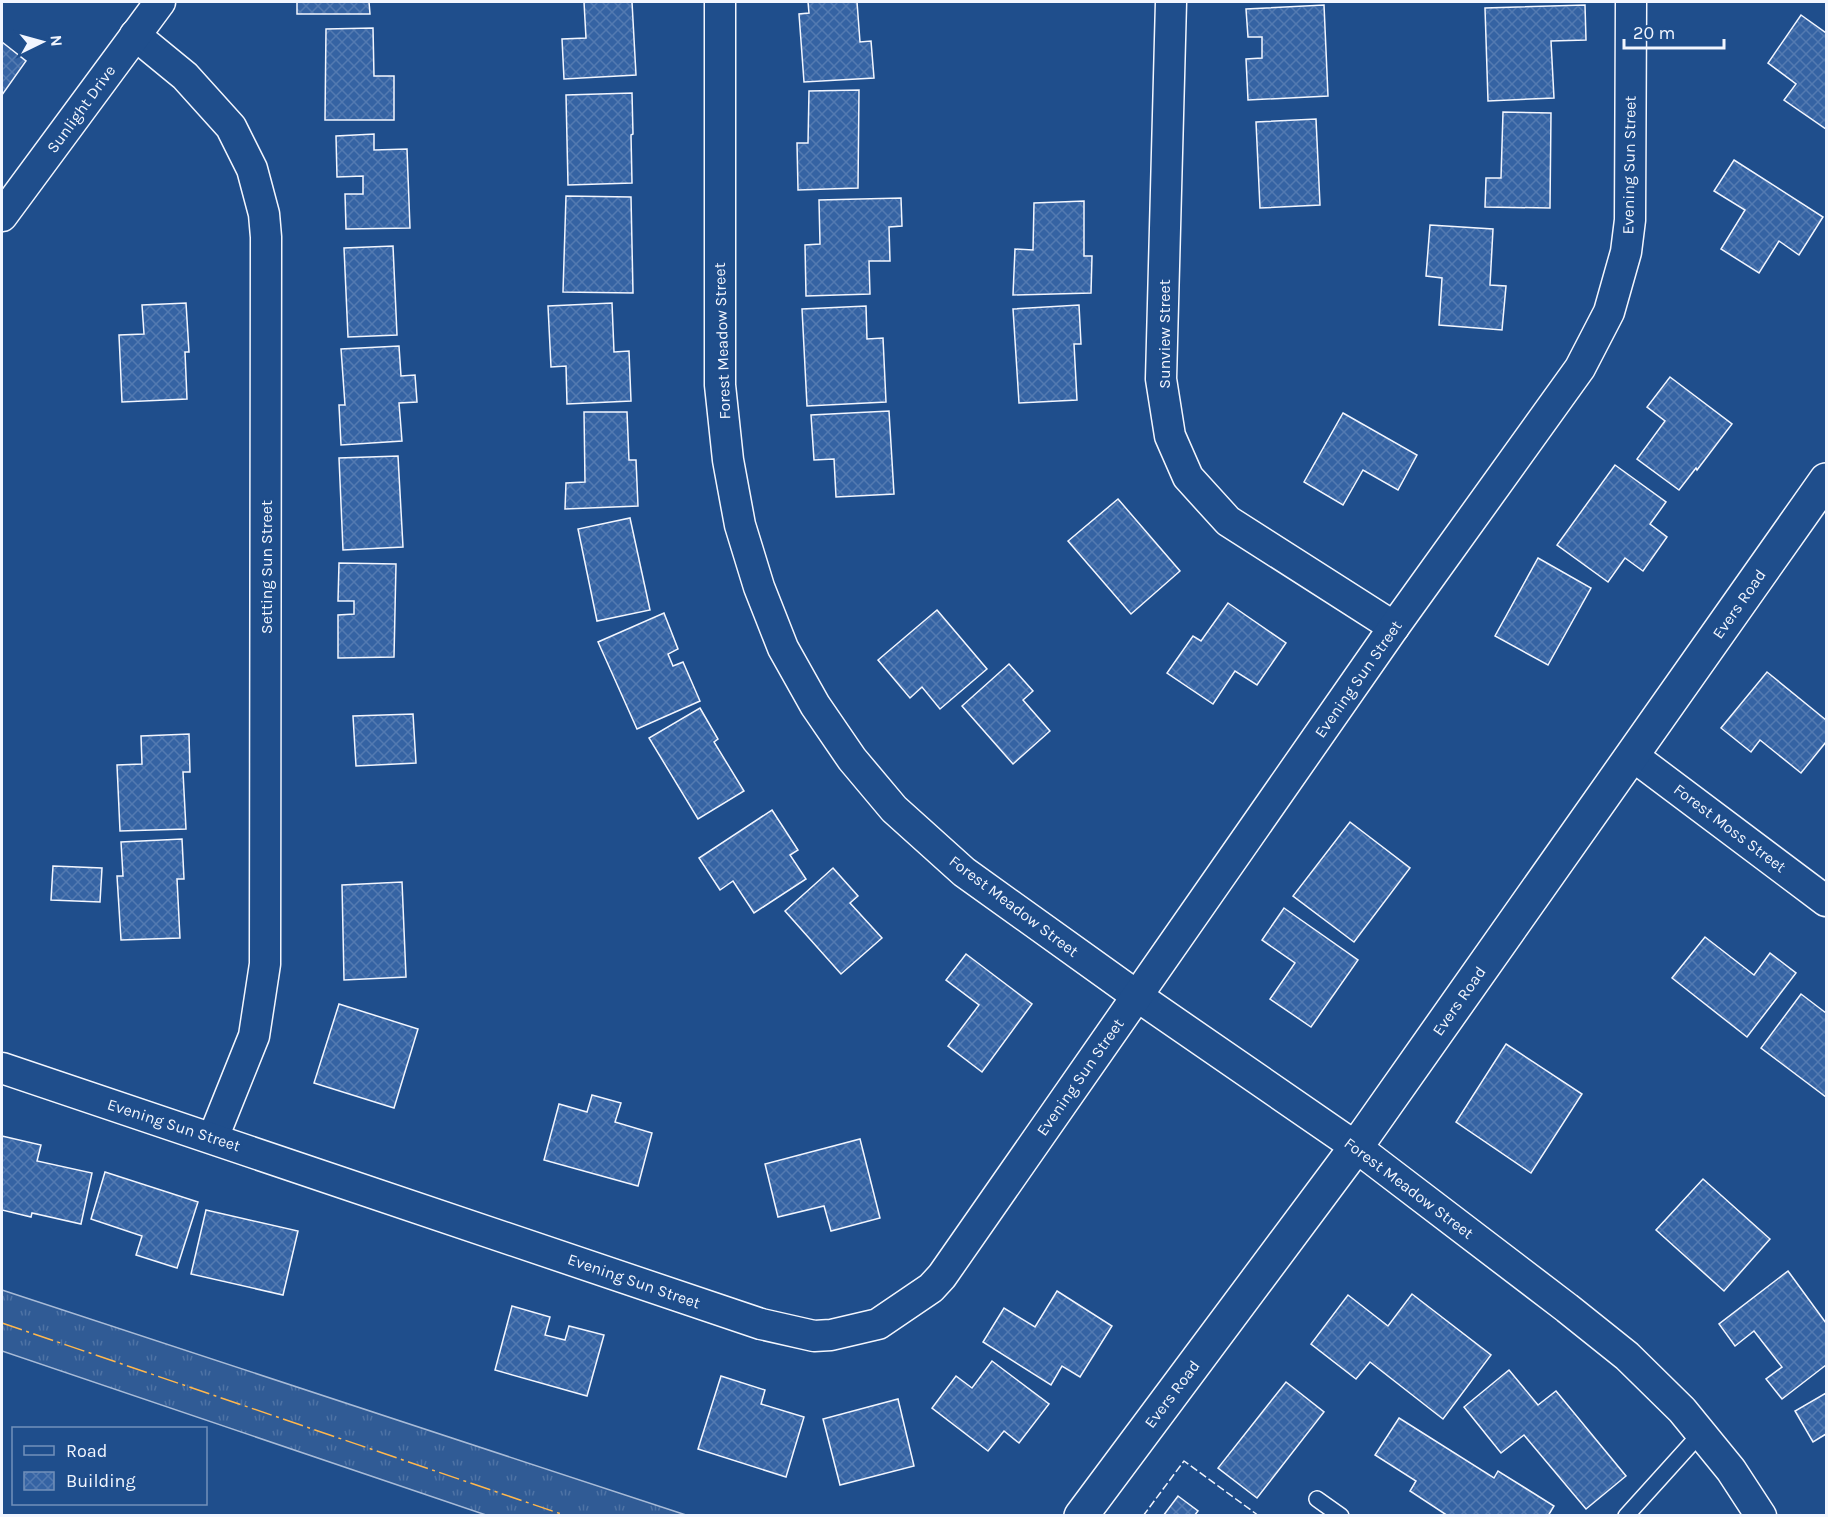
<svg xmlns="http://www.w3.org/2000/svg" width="1828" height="1517" viewBox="0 0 1828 1517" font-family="Karla,sans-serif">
<defs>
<pattern id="grass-tufts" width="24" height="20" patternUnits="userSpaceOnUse" patternTransform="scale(1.5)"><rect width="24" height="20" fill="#305b95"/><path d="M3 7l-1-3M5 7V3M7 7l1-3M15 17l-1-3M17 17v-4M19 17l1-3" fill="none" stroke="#4e73a5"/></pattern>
<pattern id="building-cross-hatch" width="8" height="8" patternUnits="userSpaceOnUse" patternTransform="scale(1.5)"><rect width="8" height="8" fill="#3563a3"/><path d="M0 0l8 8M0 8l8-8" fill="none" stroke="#537ab1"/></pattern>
</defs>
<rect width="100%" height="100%" fill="#1f4e8c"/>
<path fill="url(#grass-tufts)" stroke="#a8bbd7" stroke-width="1.5" d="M 2,1290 L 686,1515 L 486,1515 L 2,1351 Z"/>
<g fill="url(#building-cross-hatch)" stroke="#f2f6ff" stroke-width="1.5">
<path d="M 297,2 L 369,2 L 370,14 L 297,14 Z"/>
<path d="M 584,2 L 632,2 L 636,75 L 564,79 L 562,39 L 586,38 Z"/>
<path d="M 808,2 L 857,2 L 860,42 L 871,41 L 874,78 L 804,82 L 799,14 L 809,13 Z"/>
<path d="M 1324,5 L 1328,96 L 1248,100 L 1246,59 L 1262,58 L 1262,37 L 1248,37 L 1246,9 Z"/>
<path d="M 1585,5 L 1586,40 L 1551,41 L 1554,98 L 1488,101 L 1485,8 Z"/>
<path d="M 1801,15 L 1826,33 L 1826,129 L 1784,100 L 1796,84 L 1768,63 Z"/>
<path d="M 373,28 L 374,76 L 394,76 L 394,120 L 325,120 L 326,29 Z"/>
<path d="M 2,42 L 26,61 L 2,95 Z"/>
<path d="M 859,90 L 858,188 L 798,190 L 797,143 L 808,143 L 809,91 Z"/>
<path d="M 632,93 L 633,134 L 631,135 L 632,183 L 568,185 L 566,95 Z"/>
<path d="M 1503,112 L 1551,113 L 1550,208 L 1485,207 L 1486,178 L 1501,178 Z"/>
<path d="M 1316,119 L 1320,205 L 1260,208 L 1256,122 Z"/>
<path d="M 374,134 L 374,150 L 407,149 L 410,228 L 346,229 L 345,194 L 363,194 L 363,176 L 337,177 L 336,136 Z"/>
<path d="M 1734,160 L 1823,217 L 1799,255 L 1779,241 L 1759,273 L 1721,249 L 1745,210 L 1714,191 Z"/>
<path d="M 566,196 L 631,197 L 633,293 L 563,292 Z"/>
<path d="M 901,198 L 902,226 L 889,227 L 890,261 L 869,261 L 870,294 L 806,296 L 805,245 L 820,244 L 819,200 Z"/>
<path d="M 1084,201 L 1084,256 L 1092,256 L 1091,293 L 1013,295 L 1015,249 L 1033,250 L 1034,203 Z"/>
<path d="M 1430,225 L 1493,229 L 1490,285 L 1506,286 L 1502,330 L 1439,325 L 1442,278 L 1426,276 Z"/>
<path d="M 393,246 L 397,335 L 348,337 L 344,248 Z"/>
<path d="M 186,303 L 189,352 L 185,352 L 187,399 L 122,402 L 119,335 L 144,334 L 142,305 Z"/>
<path d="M 612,303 L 614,352 L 629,351 L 631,401 L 567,404 L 566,366 L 551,367 L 548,306 Z"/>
<path d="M 1079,305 L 1081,344 L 1074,344 L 1077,400 L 1019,403 L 1013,309 Z"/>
<path d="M 866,306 L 867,339 L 883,338 L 886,402 L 807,406 L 802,309 Z"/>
<path d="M 399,346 L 401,376 L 415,375 L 417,402 L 399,403 L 402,441 L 341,445 L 339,405 L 345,405 L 341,349 Z"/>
<path d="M 1670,377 L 1732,424 L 1697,470 L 1696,468 L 1679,490 L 1637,459 L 1665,421 L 1647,407 Z"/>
<path d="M 889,411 L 894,494 L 836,497 L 834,459 L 814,460 L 811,415 Z"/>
<path d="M 584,412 L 627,412 L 629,460 L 636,460 L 638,506 L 565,509 L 566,483 L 585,482 Z"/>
<path d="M 1343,413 L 1417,455 L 1398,490 L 1363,470 L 1343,505 L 1304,482 Z"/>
<path d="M 398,456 L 403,547 L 343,550 L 339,458 Z"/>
<path d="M 1615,465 L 1666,502 L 1650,524 L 1667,537 L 1643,571 L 1625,558 L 1608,582 L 1557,545 Z"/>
<path d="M 1118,499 L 1180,571 L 1131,614 L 1068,541 Z"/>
<path d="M 630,518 L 650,610 L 597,621 L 578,529 Z"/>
<path d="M 1538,558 L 1591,588 L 1548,665 L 1495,636 Z"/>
<path d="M 339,563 L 396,564 L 394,657 L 338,658 L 338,615 L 354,614 L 354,601 L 338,601 Z"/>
<path d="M 1228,603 L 1286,643 L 1257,685 L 1235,671 L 1213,704 L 1167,673 L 1193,636 L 1201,641 Z"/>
<path d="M 937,610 L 987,669 L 940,709 L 922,687 L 910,698 L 878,660 Z"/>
<path d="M 664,613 L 678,649 L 668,654 L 673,666 L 683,662 L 700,701 L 637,729 L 598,642 Z"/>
<path d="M 1009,664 L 1033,691 L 1023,700 L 1050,731 L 1013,764 L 962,706 Z"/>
<path d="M 1767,672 L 1826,720 L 1826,742 L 1801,773 L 1760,740 L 1751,752 L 1721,728 Z"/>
<path d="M 700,708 L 718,739 L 714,742 L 744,791 L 698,819 L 649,738 Z"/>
<path d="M 413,714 L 416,763 L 356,766 L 353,716 Z"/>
<path d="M 189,734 L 190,772 L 183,772 L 186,829 L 120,831 L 117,765 L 142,764 L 141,736 Z"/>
<path d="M 772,810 L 798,850 L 790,855 L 806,879 L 754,913 L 733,881 L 720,890 L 699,858 Z"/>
<path d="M 1350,822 L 1410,868 L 1354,942 L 1293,896 Z"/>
<path d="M 182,839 L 184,879 L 177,879 L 180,938 L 121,940 L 117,876 L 123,876 L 121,842 Z"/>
<path d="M 53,866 L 102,868 L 100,902 L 51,900 Z"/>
<path d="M 833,868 L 858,896 L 850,903 L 882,938 L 841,974 L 785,911 Z"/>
<path d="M 402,882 L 406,977 L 344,980 L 342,885 Z"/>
<path d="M 1284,908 L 1358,960 L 1311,1027 L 1270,999 L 1295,963 L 1262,940 Z"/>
<path d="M 1705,937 L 1754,975 L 1770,953 L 1796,973 L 1747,1037 L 1672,978 Z"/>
<path d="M 966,954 L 1032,1004 L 982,1072 L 948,1046 L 979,1005 L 946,980 Z"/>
<path d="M 1801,994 L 1826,1013 L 1826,1097 L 1761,1048 Z"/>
<path d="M 339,1004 L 418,1029 L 394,1108 L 314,1083 Z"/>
<path d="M 1506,1044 L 1582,1094 L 1531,1173 L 1456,1122 Z"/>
<path d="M 592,1095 L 621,1103 L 615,1122 L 652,1133 L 638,1186 L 544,1160 L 559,1104 L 587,1112 Z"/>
<path d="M 2,1136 L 41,1145 L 37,1161 L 92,1173 L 81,1224 L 32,1213 L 31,1217 L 2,1210 Z"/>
<path d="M 860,1139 L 880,1218 L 831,1231 L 824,1206 L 778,1217 L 765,1164 Z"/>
<path d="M 105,1172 L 198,1202 L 177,1268 L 136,1255 L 142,1236 L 91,1219 Z"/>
<path d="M 1703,1179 L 1770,1239 L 1724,1291 L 1656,1230 Z"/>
<path d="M 206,1210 L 298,1231 L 283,1295 L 191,1274 Z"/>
<path d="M 1788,1271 L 1826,1323 L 1826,1365 L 1782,1399 L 1766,1379 L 1782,1367 L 1754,1331 L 1735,1346 L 1719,1324 Z"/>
<path d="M 1057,1291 L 1112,1326 L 1080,1377 L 1062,1366 L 1051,1385 L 983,1342 L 1004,1308 L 1035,1327 Z"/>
<path d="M 1412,1294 L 1491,1355 L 1443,1419 L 1370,1362 L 1356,1379 L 1311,1344 L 1348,1295 L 1388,1326 Z"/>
<path d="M 512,1306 L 550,1317 L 545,1335 L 565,1340 L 569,1326 L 604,1335 L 587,1396 L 495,1370 Z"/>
<path d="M 992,1361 L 1049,1404 L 1019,1443 L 1004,1431 L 988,1451 L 932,1408 L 956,1376 L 972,1388 Z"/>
<path d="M 1509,1370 L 1538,1405 L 1556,1391 L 1626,1476 L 1586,1509 L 1524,1435 L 1501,1453 L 1464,1407 Z"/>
<path d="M 721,1376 L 765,1390 L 761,1404 L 804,1417 L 786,1477 L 698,1449 Z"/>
<path d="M 1286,1382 L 1324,1412 L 1257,1498 L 1218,1468 Z"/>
<path d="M 1826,1393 L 1826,1434 L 1813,1442 L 1795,1411 Z"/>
<path d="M 898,1399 L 914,1466 L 840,1485 L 823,1419 Z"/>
<path d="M 1399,1418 L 1494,1478 L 1498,1471 L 1554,1506 L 1548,1516 L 1448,1516 L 1410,1491 L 1416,1481 L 1375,1455 Z"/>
<path d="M 1178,1496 L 1198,1511 L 1194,1516 L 1163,1516 Z"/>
</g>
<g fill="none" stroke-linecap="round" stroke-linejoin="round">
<defs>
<g id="service">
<path d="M 1317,1499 L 1341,1516"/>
<path d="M 1626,1516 L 1701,1433"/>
</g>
<g id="minor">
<path d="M 720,2 L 720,385 L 728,460 L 740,525 L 759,587 L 783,648 L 815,705 L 852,759 L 894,809 L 964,872 L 1137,996 L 1356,1147 L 1567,1308 L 1627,1356 L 1682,1410 L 1731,1470 L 1761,1516"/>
<path d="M 1171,2 L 1161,379 L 1170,436 L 1188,477 L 1228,521 L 1394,627"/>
<path d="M 135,35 L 185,76 L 231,127 L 252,169 L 264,214 L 266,237 L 265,964 L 254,1036 L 213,1138"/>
<path d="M 2,216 L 160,2"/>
<path d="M 1633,756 L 1826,901"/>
<path d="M 2,1068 L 761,1324 L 814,1336 L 831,1335 L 878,1324 L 931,1288 L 942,1276 L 1394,627 L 1580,368 L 1609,312 L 1626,252 L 1630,220 L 1631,2"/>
</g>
<path id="secondary" d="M 1081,1516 L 1356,1147 L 1826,480"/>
</defs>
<use href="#service" stroke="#f2f6ff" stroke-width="18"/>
<use href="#minor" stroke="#f2f6ff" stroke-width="33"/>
<use href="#secondary" stroke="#f2f6ff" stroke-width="36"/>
<use href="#service" stroke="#1f4e8c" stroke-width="15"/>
<use href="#minor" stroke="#1f4e8c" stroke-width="30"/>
<use href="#secondary" stroke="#1f4e8c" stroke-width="33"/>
<path stroke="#f2f6ff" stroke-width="1.5" stroke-dasharray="8 3" stroke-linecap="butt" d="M 1143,1516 L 1184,1461 L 1259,1516"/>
<path stroke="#ffb74d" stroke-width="1.5" stroke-dasharray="21 4.5 3 4.5" stroke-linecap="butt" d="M 2,1323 L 567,1516"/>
</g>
<g text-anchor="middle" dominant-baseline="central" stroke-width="4.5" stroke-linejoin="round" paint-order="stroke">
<g font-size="16" fill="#f2f6ff" stroke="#1f4e8c">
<text transform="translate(81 109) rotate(-54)">Sunlight Drive</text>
<text transform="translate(1629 165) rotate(-89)">Evening Sun Street</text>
<text transform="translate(1164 334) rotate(-90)">Sunview Street</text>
<text transform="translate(722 341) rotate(-92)">Forest Meadow Street</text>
<text transform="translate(266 567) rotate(-90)">Setting Sun Street</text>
<text transform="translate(1739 604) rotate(-55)">Evers Road</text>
<text transform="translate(1358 679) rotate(-55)">Evening Sun Street</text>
<text transform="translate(1730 828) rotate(37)">Forest Moss Street</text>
<text transform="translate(1014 906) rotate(37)">Forest Meadow Street</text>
<text transform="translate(1459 1001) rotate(-55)">Evers Road</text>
<text transform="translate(1080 1077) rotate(-55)">Evening Sun Street</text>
<text transform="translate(174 1125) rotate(18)">Evening Sun Street</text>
<text transform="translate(1409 1188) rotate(37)">Forest Meadow Street</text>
<text transform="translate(634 1281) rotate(19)">Evening Sun Street</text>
<text transform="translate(1172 1394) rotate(-53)">Evers Road</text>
</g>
</g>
<rect width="1828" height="1517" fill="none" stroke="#f2f6ff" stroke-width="6"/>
<rect x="12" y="1427" width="195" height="78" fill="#1f4e8c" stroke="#7391ba" stroke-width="1.5"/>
<rect x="24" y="1446" width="30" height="9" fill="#1f4e8c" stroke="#7391ba" stroke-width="1.5"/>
<text x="66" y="1457" font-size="18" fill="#f2f6ff">Road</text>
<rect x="24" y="1472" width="30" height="18" fill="url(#building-cross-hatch)" stroke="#7391ba" stroke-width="1.5"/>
<text x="66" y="1487" font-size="18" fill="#f2f6ff">Building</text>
<g transform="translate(42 42) rotate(85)" stroke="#1f4e8c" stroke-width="4.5" paint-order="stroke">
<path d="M0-4.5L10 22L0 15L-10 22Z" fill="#f2f6ff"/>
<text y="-9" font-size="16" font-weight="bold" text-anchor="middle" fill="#f2f6ff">N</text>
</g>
<path d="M1624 39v9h100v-9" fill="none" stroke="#f2f6ff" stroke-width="3"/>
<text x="1633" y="39" font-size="18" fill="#f2f6ff" stroke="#1f4e8c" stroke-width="4.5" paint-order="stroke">20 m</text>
</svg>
